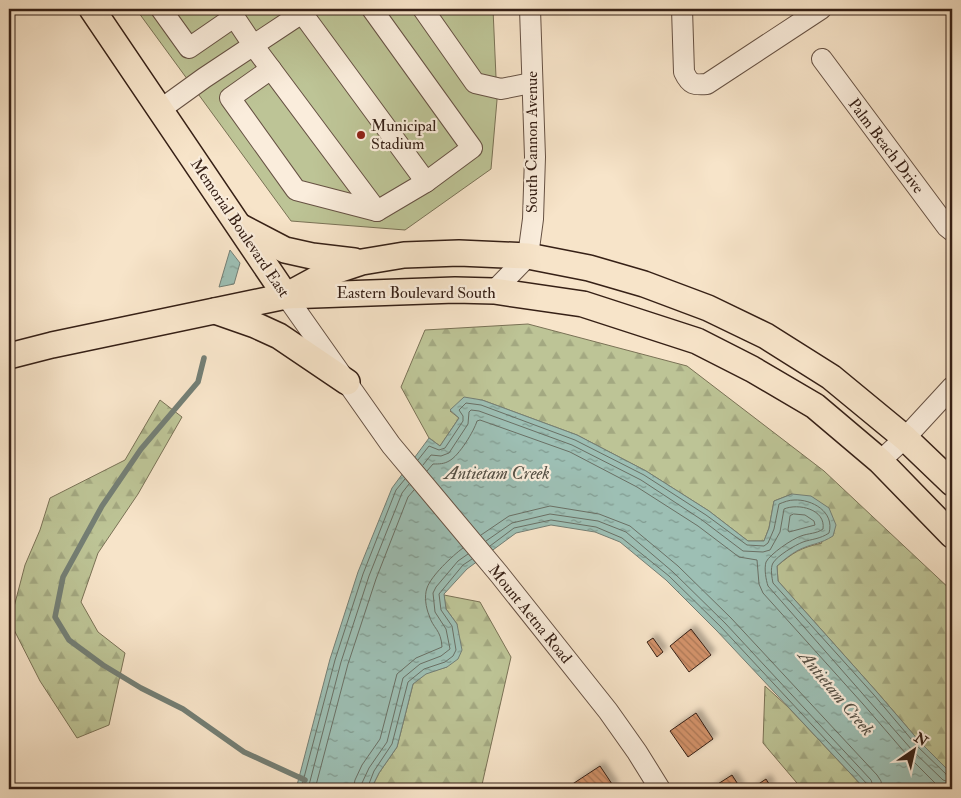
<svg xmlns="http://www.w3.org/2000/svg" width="961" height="798" viewBox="0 0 961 798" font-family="'IM FELL Double Pica',serif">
<defs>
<pattern id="forest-firs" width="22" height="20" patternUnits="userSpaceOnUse" patternTransform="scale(1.25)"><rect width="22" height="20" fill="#bdc496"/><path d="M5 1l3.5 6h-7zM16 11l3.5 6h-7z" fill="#a3a881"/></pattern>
<pattern id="water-ripples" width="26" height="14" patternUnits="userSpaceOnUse" patternTransform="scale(1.25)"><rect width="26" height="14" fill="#9dbfb4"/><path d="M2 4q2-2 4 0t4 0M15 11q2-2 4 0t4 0" fill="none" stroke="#819b91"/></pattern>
<pattern id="building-back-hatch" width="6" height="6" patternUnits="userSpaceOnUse" patternTransform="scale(1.25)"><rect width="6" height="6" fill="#d2926a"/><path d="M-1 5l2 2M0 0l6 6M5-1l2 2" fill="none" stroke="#ab7756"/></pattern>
<filter id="shadow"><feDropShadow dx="4.5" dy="-4.5" stdDeviation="2.5" flood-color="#0004"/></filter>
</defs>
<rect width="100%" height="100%" fill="#f7e4c9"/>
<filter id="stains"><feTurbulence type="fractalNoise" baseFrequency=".004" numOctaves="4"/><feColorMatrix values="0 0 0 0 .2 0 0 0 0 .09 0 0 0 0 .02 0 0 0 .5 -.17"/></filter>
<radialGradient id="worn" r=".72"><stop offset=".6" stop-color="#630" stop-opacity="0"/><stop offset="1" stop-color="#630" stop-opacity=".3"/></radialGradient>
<g fill="url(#forest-firs)" stroke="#7a7256">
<path d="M 528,324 L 687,366 L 824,471 L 952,591 L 952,774 L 920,742 L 877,692 L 778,581 L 777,566 C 794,552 800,548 822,543 L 792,494 L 774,501 L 769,528 L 764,541 L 748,541 L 709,511 L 646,471 L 577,435 L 482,400 L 450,411 L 459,418 L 440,446 L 429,438 L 401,387 L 425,330 Z"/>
<path d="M 160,400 L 182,417 L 138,494 L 98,553 L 81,602 L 98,632 L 125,653 L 109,725 L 77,738 L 40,681 L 10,622 L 25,565 L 40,530 L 50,498 L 125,460 Z"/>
<path d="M 444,595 L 480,602 L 511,657 L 481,789 L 371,789 L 379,773 L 397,747 L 413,684 L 426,673 L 447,667 L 457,624 L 446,609 Z"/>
<path d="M 765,686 L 788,707 L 865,789 L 802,789 L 763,743 Z"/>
</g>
<path fill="#bdc496" stroke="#7a7256" d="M 136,9 L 493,9 L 497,100 L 491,169 L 405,230 L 291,221 Z"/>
<g fill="url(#water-ripples)" stroke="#747f75">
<path d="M 230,250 L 240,263 L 234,284 L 219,287 Z"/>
<path d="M 464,397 L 482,400 L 577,435 L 646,471 L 709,511 L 748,541 L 764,541 L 769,528 L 774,501 L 792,494 L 811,496 L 829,508 L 836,525 L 833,536 C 820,544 815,543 803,548 C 793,552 785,559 777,566 L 778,581 L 877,692 L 920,742 L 952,774 L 952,789 L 865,789 L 717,631 L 666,580 L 620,542 L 595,532 L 551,525 L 516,533 L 467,569 L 444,594 L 446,609 L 457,624 L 462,650 L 458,659 L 447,667 L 426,674 L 413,684 L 397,747 L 379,773 L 371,789 L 296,789 L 330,659 L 358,572 L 392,488 L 429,438 L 440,446 L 459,418 L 450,410 Z"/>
</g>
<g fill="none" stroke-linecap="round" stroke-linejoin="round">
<g stroke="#6a7065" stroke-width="1">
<path d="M 418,460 L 429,446 L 439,450 L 445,448 L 463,421 L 463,416 L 459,410 L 466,403 L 481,405 L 575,440 L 644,475 L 706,515 L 747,545 L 764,546 L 768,543 L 774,529 L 779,504 C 784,502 789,500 794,500 C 812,499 835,512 829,533 C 820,539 812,539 803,542 C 795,545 777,556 773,563 C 770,568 772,578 773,583 L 874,695 L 917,746 L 947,775 L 952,777"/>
<path d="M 423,465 L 431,455 L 441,456 L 449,453 L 468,424 L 469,412 L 471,410 L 479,411 L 572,445 L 641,480 L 702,520 L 743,551 L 763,552 L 770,550 L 780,532 L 784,509 C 798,503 826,509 823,529 C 816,534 809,533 801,536 C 792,539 770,554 766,562 C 764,569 766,580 768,586 L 912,750 L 943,780 L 952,783"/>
<path d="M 427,471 L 433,464 C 439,464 444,464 449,461 C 459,456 474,431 477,421 L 480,420 L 570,452 L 637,487 L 698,526 L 739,557 L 757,560 L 759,584 L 763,593 L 863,704 L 907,755 L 938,786 L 944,789"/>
<path d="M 794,514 L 805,515 L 814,521 L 815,525 L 789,532 L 788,530 L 790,516 Z"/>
<path d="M 481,535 L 509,516 L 550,506 L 599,514 L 630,526 L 678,566 L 731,618 L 877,775 L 881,781 L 882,789"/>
<path d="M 486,541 L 512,523 L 550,514 L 598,521 L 626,532 L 673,572 L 725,623 L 871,780 L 874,789"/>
<path d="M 490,546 L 514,528 L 551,520 L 596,527 L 622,538 L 669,576 L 721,627 L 867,784 L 868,789"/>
<path d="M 301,789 L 335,660 L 363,574 L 396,490 L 405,479"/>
<path d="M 308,789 L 341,662 L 369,576 L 402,493 L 409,484"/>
<path d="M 315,789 L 348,664 L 376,579 L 408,497 L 414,490"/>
<path d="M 353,789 L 355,780 L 362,765 L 380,739 L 397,674 L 416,658 L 442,647 C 441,629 433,629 429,615 C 426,608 424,596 427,588 C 431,576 452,556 463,548"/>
<path d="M 361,789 L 362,783 L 369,768 L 387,742 L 403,678 L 420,664 L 441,656 L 450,649 L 446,629 L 435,612 L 433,593 L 436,587 L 458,561 L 468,554"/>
<path d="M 367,789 L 374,771 L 392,744 L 408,682 L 424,669 L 445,662 L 453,656 L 456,650 L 452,626 L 441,610 L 439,594 L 463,565 L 472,559"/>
</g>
<path stroke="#747f75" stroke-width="5.5" d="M 204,358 L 198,382 L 141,449 L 102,506 L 63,577 L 55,617 L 69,640 L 103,665 L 141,688 L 183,709 L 244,752 L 305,780"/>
</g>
<g fill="url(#building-back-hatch)" stroke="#362016" filter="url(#shadow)">
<path d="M 691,629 L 711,655 L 689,672 L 670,646 Z"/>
<path d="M 653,638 L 663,652 L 657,657 L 647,642 Z"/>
<path d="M 696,713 L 713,739 L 688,757 L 670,731 Z"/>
<path d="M 600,766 L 614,787 L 611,789 L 574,789 L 571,785 Z"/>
<path d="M 732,775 L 741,789 L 710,789 Z"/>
<path d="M 766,779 L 771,787 L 768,789 L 751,789 Z"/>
</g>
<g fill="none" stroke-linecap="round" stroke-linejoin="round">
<defs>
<g id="minor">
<path d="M 161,9 L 189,48 L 234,17"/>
<path d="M 229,9 L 253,45 L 377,211"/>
<path d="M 423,9 L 475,83 L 501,89 L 531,83"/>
<path d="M 682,9 L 684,72 C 690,85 694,85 707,84 L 821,9"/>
<path d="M 822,59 L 947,227 L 952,231"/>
<path d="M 271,69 L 230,98 L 296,190 L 377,211 L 426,182 L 472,148 L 372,9"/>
<path d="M 161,109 L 204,78 L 302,13 L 426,182"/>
<path d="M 494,291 L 528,256 L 533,219 L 535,157 L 530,9"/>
<path d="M 286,296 L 391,445 L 499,574 L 608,711 L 637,752 L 660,789"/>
<path d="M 880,461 L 905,438 L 952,387"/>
</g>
<g id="major">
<path d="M 92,9 L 286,296"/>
<path d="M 241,227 L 285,250 L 312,256 L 354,261"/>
<path d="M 291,293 L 326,274 L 362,262 L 404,255 L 459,253 L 528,256 L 589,268 L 644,284 L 708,308 L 766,336 L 831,377 L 905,438 L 952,483"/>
<path d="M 215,311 L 255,325 L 279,336 L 347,382"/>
<path d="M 9,356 L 52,345 L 286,296 L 455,290 L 494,291 L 583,304 L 697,341 L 752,369 L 815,406 L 880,461 L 952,535"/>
</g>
</defs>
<use href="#minor" stroke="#665143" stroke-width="22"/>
<use href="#major" stroke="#362016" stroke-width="28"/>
<use href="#minor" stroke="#faeddc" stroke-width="20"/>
<use href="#major" stroke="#f7e4c9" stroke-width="25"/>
</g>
<circle fill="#8f2418" stroke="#faeddc" stroke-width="2" cx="361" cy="135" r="5"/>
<g text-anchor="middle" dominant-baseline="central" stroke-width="4.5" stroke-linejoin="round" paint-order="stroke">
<g font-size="16" fill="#362016" stroke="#faeddc" text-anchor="start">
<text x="371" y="126">Municipal<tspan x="371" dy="18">Stadium</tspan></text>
</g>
<g font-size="16" fill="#362016" stroke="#faeddc">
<text transform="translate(532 142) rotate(-90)">South Cannon Avenue</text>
<text transform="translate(886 146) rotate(53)">Palm Beach Drive</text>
<text transform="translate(240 228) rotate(56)">Memorial Boulevard East</text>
<text x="416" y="293">Eastern Boulevard South</text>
<text transform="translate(530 614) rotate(51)">Mount Aetna Road</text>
</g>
<g font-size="18" font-style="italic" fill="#555045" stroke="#faeddc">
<text x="497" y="473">Antietam Creek</text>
<text transform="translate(836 693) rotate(50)">Antietam Creek</text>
</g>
</g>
<rect width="961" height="798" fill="none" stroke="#f7e4c9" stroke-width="30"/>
<rect x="10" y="10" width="941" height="778" fill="none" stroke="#362016" stroke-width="2.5"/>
<rect x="15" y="15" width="931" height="768" fill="none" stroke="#362016"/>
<g transform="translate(914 750) rotate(34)" stroke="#faeddc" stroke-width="4" paint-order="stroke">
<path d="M0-4L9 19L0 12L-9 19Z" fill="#362016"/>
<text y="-8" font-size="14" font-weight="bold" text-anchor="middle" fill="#362016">N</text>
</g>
<rect width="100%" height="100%" filter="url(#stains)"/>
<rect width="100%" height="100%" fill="url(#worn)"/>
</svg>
